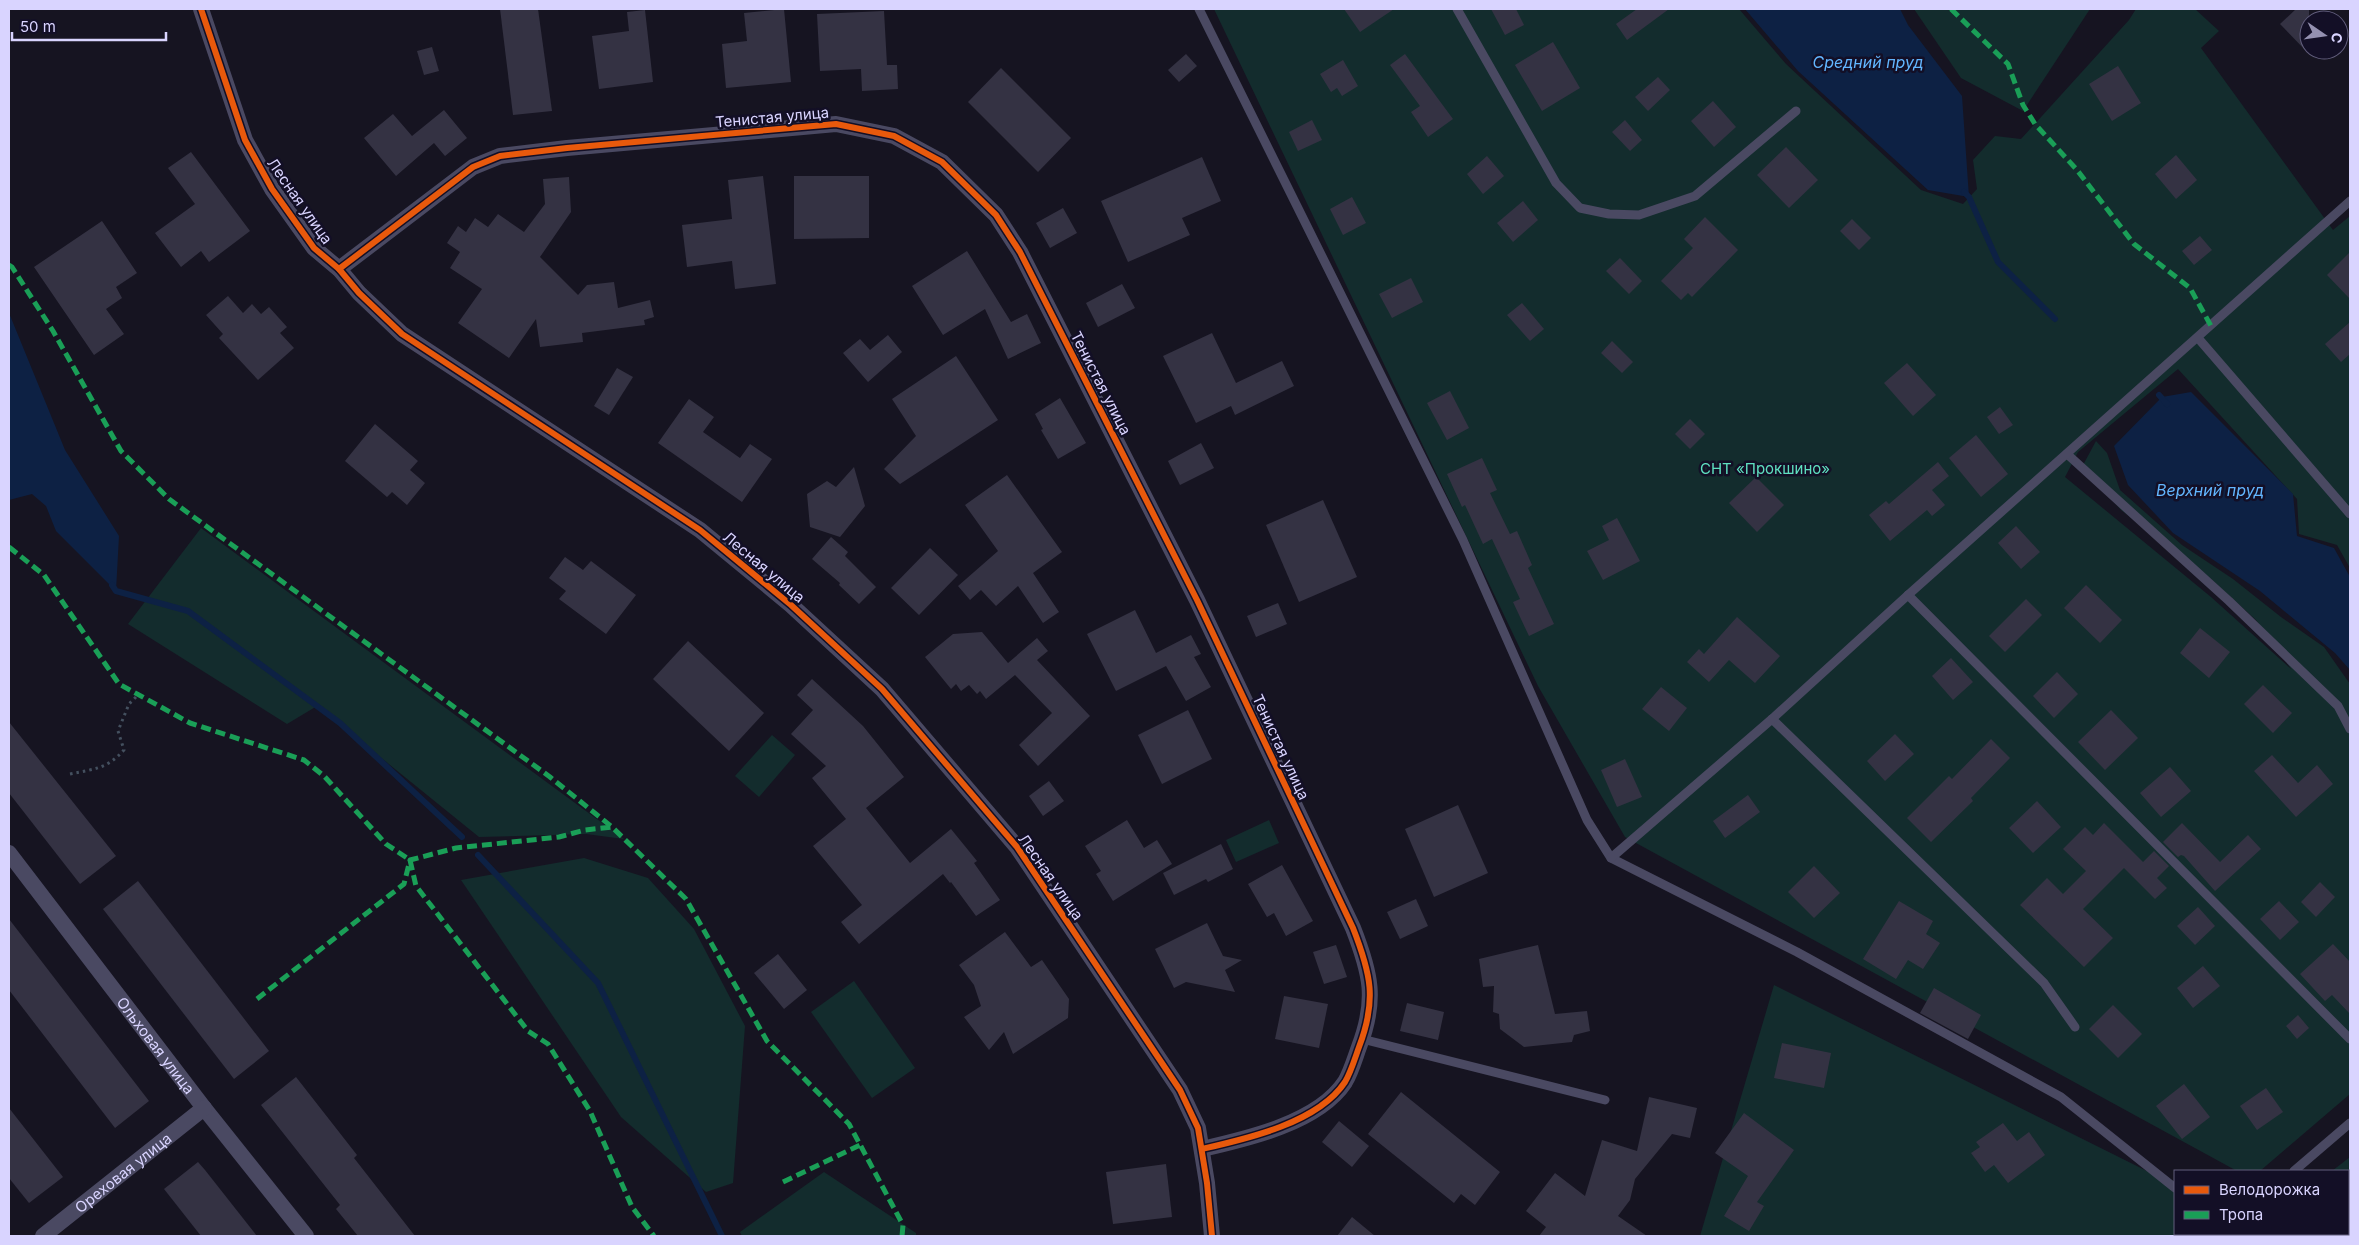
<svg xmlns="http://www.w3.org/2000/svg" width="2359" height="1245" viewBox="0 0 2359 1245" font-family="Inter,sans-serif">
<rect width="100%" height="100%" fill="#161421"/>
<g fill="#132c2d">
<path d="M 1214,9 L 1739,9 L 1786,64 L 1921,190 L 1963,204 L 1977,189 L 1973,160 L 1995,136 L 2021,139 L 2129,20 L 2136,9 L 2195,9 L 2219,31 L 2201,48 L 2333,230 L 2350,216 L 2350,568 L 2337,545 L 2299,534 L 2297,499 L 2178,369 L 2078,452 L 2065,477 L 2211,597 L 2291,669 L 2256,620 L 2210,578 L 2121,510 L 2082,467 L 2096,441 L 2107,453 L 2120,490 L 2182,545 L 2233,579 L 2281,617 L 2324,647 L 2350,684 L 2350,1094 L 2260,1171 L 2237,1171 L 1625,837 L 1538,686 Z"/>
<path d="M 1914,9 L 2090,9 L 2023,111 L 1961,78 Z"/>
<path d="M 201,528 L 624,839 L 586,834 L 479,837 L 317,706 L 287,724 L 128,624 Z"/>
<path d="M 772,735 L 795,755 L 759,797 L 735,776 Z"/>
<path d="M 1269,820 L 1279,843 L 1236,862 L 1226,840 Z"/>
<path d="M 584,858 L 648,878 L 694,929 L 745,1026 L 733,1183 L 706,1192 L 621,1117 L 461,880 Z"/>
<path d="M 854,981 L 915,1068 L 872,1098 L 811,1012 Z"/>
<path d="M 1774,985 L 2175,1185 L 2175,1234 L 2348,1234 L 2348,1171 L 2332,1171 L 2350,1157 L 2350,1236 L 1700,1236 Z"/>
<path d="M 824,1172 L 916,1233 L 916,1236 L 742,1236 L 740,1232 Z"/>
</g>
<g fill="#0d2144">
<path d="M 1745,9 L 1900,9 L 1908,25 L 1962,96 L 1969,197 L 1928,190 L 1798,71 Z"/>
<path d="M 9,313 L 65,450 L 119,536 L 116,591 L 56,531 L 46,506 L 32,494 L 9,500 Z"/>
<path d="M 2191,392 L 2293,494 L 2297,536 L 2334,548 L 2350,577 L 2350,670 L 2335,653 L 2260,591 L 2173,533 L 2128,485 L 2114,446 L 2162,397 Z"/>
</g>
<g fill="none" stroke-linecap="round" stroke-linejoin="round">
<g stroke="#0d2144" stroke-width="6">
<path d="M 1964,192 L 1969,197 L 1998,262 L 2055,319"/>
<path d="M 2159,395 L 2167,404"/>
<path d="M 112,585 L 116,591 L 188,611 L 340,723 L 462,837"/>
<path d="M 478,855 L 598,983 L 722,1236"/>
</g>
</g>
<g fill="#343243">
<path d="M 500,9 L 538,9 L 552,111 L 513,115 Z"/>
<path d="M 784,9 L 791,82 L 726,88 L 722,44 L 747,41 L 744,13 Z"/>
<path d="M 1344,9 L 1394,9 L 1360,32 Z"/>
<path d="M 1491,9 L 1516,9 L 1524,25 L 1505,35 Z"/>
<path d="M 1637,9 L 1669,9 L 1627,40 L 1616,24 Z"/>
<path d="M 2296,9 L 2309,9 L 2309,54 L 2280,24 Z"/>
<path d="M 645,10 L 653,82 L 599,89 L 592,36 L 629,31 L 627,12 Z"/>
<path d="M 884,11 L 887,65 L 897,65 L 898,89 L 862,91 L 861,69 L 820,71 L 817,14 Z"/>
<path d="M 1553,42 L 1580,88 L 1542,111 L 1515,65 Z"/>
<path d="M 432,47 L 439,71 L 424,75 L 417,51 Z"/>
<path d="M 1186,54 L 1197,66 L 1179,82 L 1168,70 Z"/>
<path d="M 1405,54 L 1453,119 L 1428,137 L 1411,112 L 1420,106 L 1390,65 Z"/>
<path d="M 1343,60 L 1358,86 L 1342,96 L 1337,88 L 1331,92 L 1320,74 Z"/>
<path d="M 2118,66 L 2141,103 L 2112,121 L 2089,84 Z"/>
<path d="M 1001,68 L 1071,138 L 1038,172 L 968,102 Z"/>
<path d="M 1658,77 L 1670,90 L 1648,111 L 1635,97 Z"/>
<path d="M 1713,101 L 1736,127 L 1714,147 L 1691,121 Z"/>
<path d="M 444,110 L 467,138 L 445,156 L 434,143 L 396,176 L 364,138 L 393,114 L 412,136 Z"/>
<path d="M 1312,120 L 1322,140 L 1298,151 L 1289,132 Z"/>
<path d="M 1625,120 L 1642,140 L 1630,151 L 1612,132 Z"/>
<path d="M 1786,147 L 1818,180 L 1789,208 L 1757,175 Z"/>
<path d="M 191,152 L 250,231 L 209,262 L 201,251 L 181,267 L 155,233 L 195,204 L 168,168 Z"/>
<path d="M 2176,155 L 2197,180 L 2176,199 L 2155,174 Z"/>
<path d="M 1487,156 L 1504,176 L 1483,194 L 1467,174 Z"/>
<path d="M 1202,157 L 1221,201 L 1182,218 L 1190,235 L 1128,262 L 1101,201 Z"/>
<path d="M 763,176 L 776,284 L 735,289 L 732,261 L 687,267 L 682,225 L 732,219 L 728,180 Z"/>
<path d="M 794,176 L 869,176 L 869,238 L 794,239 Z"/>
<path d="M 569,177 L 571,212 L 540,257 L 578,295 L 587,285 L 614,282 L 618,308 L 650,300 L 654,317 L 644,320 L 645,325 L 582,333 L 583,342 L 540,347 L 536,319 L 509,358 L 458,323 L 482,289 L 450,268 L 460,252 L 447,243 L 458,226 L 466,232 L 475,218 L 488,227 L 498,214 L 524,232 L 545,204 L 543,179 Z"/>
<path d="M 1352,197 L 1366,223 L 1343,235 L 1330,209 Z"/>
<path d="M 1523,201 L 1538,220 L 1513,242 L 1497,223 Z"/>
<path d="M 1063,208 L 1077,233 L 1050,248 L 1036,223 Z"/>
<path d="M 1705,217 L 1738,250 L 1692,297 L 1688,293 L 1681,300 L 1661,281 L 1693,248 L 1684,239 Z"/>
<path d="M 1852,219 L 1871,238 L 1859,250 L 1840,231 Z"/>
<path d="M 102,221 L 137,273 L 116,287 L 122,298 L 106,309 L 124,334 L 94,355 L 34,267 Z"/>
<path d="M 2200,236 L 2212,250 L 2194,265 L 2182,251 Z"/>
<path d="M 967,251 L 1011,322 L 1027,314 L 1041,343 L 1008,359 L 985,309 L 943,335 L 912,286 Z"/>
<path d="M 2350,252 L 2350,299 L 2327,275 Z"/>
<path d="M 1620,258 L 1642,281 L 1629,294 L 1606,271 Z"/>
<path d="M 1411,278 L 1423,302 L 1392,318 L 1379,294 Z"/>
<path d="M 1122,284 L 1135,308 L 1098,327 L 1086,303 Z"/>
<path d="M 228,296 L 243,313 L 252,304 L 261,314 L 269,307 L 287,327 L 280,333 L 294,348 L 258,380 L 219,338 L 223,334 L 206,315 Z"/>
<path d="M 1522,303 L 1544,329 L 1530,341 L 1507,315 Z"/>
<path d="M 2350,322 L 2350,354 L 2341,362 L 2325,344 Z"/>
<path d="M 1212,333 L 1236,383 L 1282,361 L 1294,386 L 1235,415 L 1231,406 L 1196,423 L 1163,356 Z"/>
<path d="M 888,335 L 902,352 L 868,382 L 843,353 L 860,339 L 870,350 Z"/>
<path d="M 1612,341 L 1633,362 L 1622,373 L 1601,353 Z"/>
<path d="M 956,356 L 998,420 L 900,484 L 884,469 L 916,436 L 892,399 Z"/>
<path d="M 1907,363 L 1936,395 L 1913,416 L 1884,383 Z"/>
<path d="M 617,368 L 633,377 L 609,415 L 594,406 Z"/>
<path d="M 1450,391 L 1469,428 L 1447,440 L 1427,403 Z"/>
<path d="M 1060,398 L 1086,443 L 1058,459 L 1041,430 L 1043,429 L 1035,414 Z"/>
<path d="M 689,399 L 714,417 L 703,432 L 740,458 L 750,444 L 772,459 L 742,502 L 658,443 Z"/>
<path d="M 2000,407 L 2013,425 L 1999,434 L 1987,417 Z"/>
<path d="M 1690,419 L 1705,434 L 1690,449 L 1675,434 Z"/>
<path d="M 375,424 L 418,461 L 410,470 L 425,483 L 407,505 L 392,492 L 387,497 L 345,461 Z"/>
<path d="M 1976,435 L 2008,474 L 1981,497 L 1949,458 Z"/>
<path d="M 1201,443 L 1214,468 L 1180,485 L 1168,461 Z"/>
<path d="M 1482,458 L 1497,490 L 1490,493 L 1510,534 L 1517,531 L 1532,565 L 1528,568 L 1554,624 L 1529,636 L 1513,602 L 1520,599 L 1492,539 L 1483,544 L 1465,505 L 1462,507 L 1447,474 Z"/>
<path d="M 1938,462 L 1949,476 L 1932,490 L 1945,505 L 1932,516 L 1927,510 L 1890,541 L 1869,515 L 1886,501 L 1889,504 Z"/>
<path d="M 854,467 L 865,506 L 840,537 L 810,527 L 807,494 L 827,481 L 836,487 Z"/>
<path d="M 1007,475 L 1062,552 L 1033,573 L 1059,612 L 1043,623 L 1018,586 L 996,606 L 981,590 L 970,600 L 958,586 L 998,551 L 965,505 Z"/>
<path d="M 1756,477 L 1784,505 L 1757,532 L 1729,503 Z"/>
<path d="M 1323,500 L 1357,577 L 1299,602 L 1266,525 Z"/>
<path d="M 1617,518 L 1640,561 L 1603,580 L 1587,551 L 1609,540 L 1602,526 Z"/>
<path d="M 2016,526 L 2040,552 L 2021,569 L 1998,543 Z"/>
<path d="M 831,537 L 848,552 L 845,556 L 876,587 L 859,604 L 839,585 L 840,583 L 812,559 Z"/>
<path d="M 930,548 L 958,575 L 919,615 L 891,588 Z"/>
<path d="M 565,557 L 583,570 L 591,561 L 636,595 L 606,634 L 559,599 L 566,591 L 549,578 Z"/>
<path d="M 2086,585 L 2122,620 L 2100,643 L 2064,608 Z"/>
<path d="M 2026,599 L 2042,615 L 2005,652 L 1989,636 Z"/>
<path d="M 1278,603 L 1287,624 L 1256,637 L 1247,616 Z"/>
<path d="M 1135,610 L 1156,653 L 1191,635 L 1201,654 L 1194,657 L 1211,687 L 1186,701 L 1166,666 L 1116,691 L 1087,634 Z"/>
<path d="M 1737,617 L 1780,656 L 1755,683 L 1729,660 L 1709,682 L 1687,662 L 1699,649 L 1704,654 Z"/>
<path d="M 2200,628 L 2230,652 L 2209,678 L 2180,653 Z"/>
<path d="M 982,632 L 1008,663 L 1037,638 L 1048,651 L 1037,660 L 1090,716 L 1038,766 L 1019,745 L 1052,713 L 1015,675 L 986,699 L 980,691 L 977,694 L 969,685 L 961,691 L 956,684 L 951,689 L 925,657 L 953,634 Z"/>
<path d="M 688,641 L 764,713 L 729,751 L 653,679 Z"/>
<path d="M 1951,658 L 1973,682 L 1953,700 L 1932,676 Z"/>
<path d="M 2057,672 L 2078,694 L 2054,718 L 2033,696 Z"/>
<path d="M 812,679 L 863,726 L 904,777 L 866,808 L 910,863 L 951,829 L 977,861 L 974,863 L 1000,900 L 976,916 L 951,882 L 950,883 L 943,874 L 859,944 L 841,922 L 862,905 L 813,846 L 846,819 L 812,778 L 826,766 L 791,734 L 813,710 L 797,695 Z"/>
<path d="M 2263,685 L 2292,713 L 2273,733 L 2244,704 Z"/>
<path d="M 1661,687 L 1687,708 L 1669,731 L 1642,709 Z"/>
<path d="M 1188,710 L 1212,759 L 1162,784 L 1138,735 Z"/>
<path d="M 2111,710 L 2138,738 L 2105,770 L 2078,742 Z"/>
<path d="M 9,722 L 116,856 L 80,884 L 9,793 Z"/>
<path d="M 1895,734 L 1914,754 L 1885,781 L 1867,761 Z"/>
<path d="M 1991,739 L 2010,758 L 1971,798 L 1973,801 L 1931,842 L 1907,818 L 1949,776 L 1952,779 Z"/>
<path d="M 2272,755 L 2298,783 L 2317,765 L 2333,784 L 2296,817 L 2254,771 Z"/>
<path d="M 1625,759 L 1642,797 L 1617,807 L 1601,770 Z"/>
<path d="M 2170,767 L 2191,791 L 2161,817 L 2140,793 Z"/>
<path d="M 1049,781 L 1064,801 L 1043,816 L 1029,796 Z"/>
<path d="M 1748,795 L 1760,812 L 1725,838 L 1713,821 Z"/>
<path d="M 2037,801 L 2061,827 L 2033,853 L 2009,828 Z"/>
<path d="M 1458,805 L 1488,873 L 1434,897 L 1405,829 Z"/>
<path d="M 1127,820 L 1144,848 L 1157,840 L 1172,864 L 1113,901 L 1096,874 L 1101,871 L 1085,846 Z"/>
<path d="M 2104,823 L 2143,862 L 2154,851 L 2169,866 L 2157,878 L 2167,888 L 2155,899 L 2124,868 L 2083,909 L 2113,938 L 2084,967 L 2020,905 L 2047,878 L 2063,894 L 2086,871 L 2063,849 L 2085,827 L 2093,835 Z"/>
<path d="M 2182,823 L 2220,862 L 2248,835 L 2261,849 L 2215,891 L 2184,856 L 2181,855 L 2178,857 L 2163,842 Z"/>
<path d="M 1221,844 L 1233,869 L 1208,882 L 1206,879 L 1174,895 L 1163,873 Z"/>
<path d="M 1282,865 L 1313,921 L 1286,936 L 1274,913 L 1267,917 L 1248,884 Z"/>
<path d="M 1814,866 L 1840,893 L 1814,918 L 1788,892 Z"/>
<path d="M 138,881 L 269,1051 L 234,1079 L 103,909 Z"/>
<path d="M 2320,882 L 2335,897 L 2316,917 L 2301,902 Z"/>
<path d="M 1416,899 L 1428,926 L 1400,939 L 1387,912 Z"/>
<path d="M 1899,901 L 1933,921 L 1926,934 L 1940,943 L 1923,969 L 1908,960 L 1896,979 L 1863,959 Z"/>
<path d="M 2279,901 L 2299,922 L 2280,940 L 2260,919 Z"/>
<path d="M 2198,907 L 2215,926 L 2195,945 L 2177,926 Z"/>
<path d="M 9,919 L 149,1101 L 115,1128 L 9,990 Z"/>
<path d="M 1207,923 L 1223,956 L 1242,960 L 1225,970 L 1235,992 L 1186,982 L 1174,988 L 1155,949 Z"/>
<path d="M 1005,932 L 1031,967 L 1042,960 L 1069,999 L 1068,1018 L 1013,1054 L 1004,1032 L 989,1050 L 964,1017 L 981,1006 L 974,985 L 959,965 Z"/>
<path d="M 2333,944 L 2350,962 L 2350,1014 L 2332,995 L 2325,1001 L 2300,974 Z"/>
<path d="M 1336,945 L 1347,977 L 1324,984 L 1313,952 Z"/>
<path d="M 1538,945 L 1555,1014 L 1587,1011 L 1590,1031 L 1574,1035 L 1572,1042 L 1524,1047 L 1500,1029 L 1499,1014 L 1493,1012 L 1494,986 L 1483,987 L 1479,959 Z"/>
<path d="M 778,954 L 807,990 L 784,1009 L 754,973 Z"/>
<path d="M 2203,966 L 2220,986 L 2193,1008 L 2177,988 Z"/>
<path d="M 1934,988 L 1981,1015 L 1968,1039 L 1920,1013 Z"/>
<path d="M 1284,996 L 1328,1004 L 1319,1048 L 1275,1039 Z"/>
<path d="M 1407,1003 L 1444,1012 L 1438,1040 L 1400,1031 Z"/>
<path d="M 2113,1005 L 2142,1034 L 2118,1058 L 2089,1029 Z"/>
<path d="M 2298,1015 L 2309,1028 L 2297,1039 L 2286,1026 Z"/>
<path d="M 1782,1043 L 1831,1053 L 1824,1088 L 1774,1078 Z"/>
<path d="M 296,1077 L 357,1155 L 354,1158 L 415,1236 L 358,1236 L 336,1209 L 340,1205 L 261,1105 Z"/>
<path d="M 2184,1084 L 2210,1117 L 2182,1139 L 2156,1106 Z"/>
<path d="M 2266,1088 L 2283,1112 L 2257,1130 L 2240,1106 Z"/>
<path d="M 1401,1092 L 1500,1172 L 1475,1205 L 1461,1194 L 1454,1203 L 1368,1134 Z"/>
<path d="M 1649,1097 L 1697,1108 L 1690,1138 L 1672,1134 L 1635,1179 L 1630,1200 L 1618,1216 L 1647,1236 L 1539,1236 L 1546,1227 L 1526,1211 L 1555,1173 L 1585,1196 L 1602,1140 L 1637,1151 Z"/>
<path d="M 9,1108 L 63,1177 L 29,1203 L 9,1178 Z"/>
<path d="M 1744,1113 L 1794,1150 L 1757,1202 L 1764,1206 L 1749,1231 L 1724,1216 L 1748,1176 L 1715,1153 Z"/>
<path d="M 1339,1121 L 1369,1146 L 1352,1167 L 1322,1142 Z"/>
<path d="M 2003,1123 L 2017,1141 L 2029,1132 L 2045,1155 L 2008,1183 L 1994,1165 L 1985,1172 L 1971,1153 L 1980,1147 L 1976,1142 Z"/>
<path d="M 198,1162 L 205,1170 L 257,1236 L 201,1236 L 164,1189 Z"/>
<path d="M 1166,1164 L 1172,1217 L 1113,1224 L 1106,1172 Z"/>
<path d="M 1352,1217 L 1375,1236 L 1337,1236 Z"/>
</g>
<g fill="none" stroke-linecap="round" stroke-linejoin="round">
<path stroke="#44505f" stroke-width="3" stroke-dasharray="2.5 4" stroke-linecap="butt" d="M 70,774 C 94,769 107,769 124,750 L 118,731 L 129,704 L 139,694"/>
<g stroke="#4a4962" stroke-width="9">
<path d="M 1199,9 L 1463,540 L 1587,820 L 1611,858 L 1797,952 L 2061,1097 L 2175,1188"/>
<path d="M 1457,9 L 1556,183 L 1580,208 L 1609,214 L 1639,215 L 1695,196 L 1796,111"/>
<path d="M 2198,338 L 2350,514"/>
<path d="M 2067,454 L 2229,601 L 2338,706 L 2350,729"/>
<path d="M 1908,595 L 2350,1039"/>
<path d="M 1772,719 L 2044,983 L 2075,1027"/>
<path d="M 1611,858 L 1772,719 L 1908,595 L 2350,201"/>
<path d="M 1362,1039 L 1605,1100"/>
<path d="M 2294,1171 L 2350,1123"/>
<path d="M 2245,1234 L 2246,1236"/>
</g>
<g stroke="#4a4962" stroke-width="16">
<path d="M 201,9 L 245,140 L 272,189 L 314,248 L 339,269 L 359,293 L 402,334 L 700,530 L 791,605 L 882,689 L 1017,847 L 1180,1090 L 1198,1128 L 1207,1183 L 1212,1236"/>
<path d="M 339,269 L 473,167 L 500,156 L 567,148 L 836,124 L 894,136 L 942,162 L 996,215 L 1020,252 L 1197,600 L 1353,928 C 1371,974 1377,1000 1359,1047 C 1355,1058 1351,1072 1345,1082 C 1318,1123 1246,1139 1202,1149"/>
<path id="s1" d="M 9,853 L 204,1108 L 306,1236"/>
<path id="s2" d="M 43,1236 L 204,1108"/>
</g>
<g stroke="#1a9f57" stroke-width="5" stroke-dasharray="10 5" stroke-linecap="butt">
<path d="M 1951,9 L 2008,64 L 2023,105 L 2035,124 L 2077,170 L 2134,244 L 2190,288 L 2211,326"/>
<path d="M 9,265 L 12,267 L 53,331 L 121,451 L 169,499 L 550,777 L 612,827"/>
<path d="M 9,547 L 44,575 L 119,684 L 190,723 L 304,760 L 324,776 L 386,844 L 410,860 L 416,886 L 528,1031 L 548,1044 L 590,1111 L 632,1207 L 654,1236"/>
<path d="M 257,999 L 404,884 L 410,860 L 456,848 L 559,837 L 585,830 L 612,827 L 686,899 L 767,1041 L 849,1124 L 903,1225 L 902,1236"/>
<path d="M 783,1182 L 860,1145"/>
</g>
<defs>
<g id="cycleway">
<path d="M 201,9 L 245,140 L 272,189 L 314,248 L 339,269 L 359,293 L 402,334 L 700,530 L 791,605 L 882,689 L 1017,847 L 1180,1090 L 1198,1128 L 1207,1183 L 1212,1236"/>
<path d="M 339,269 L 473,167 L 500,156 L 567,148 L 836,124 L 894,136 L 942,162 L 996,215 L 1020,252 L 1197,600 L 1353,928 C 1371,974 1377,1000 1359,1047 C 1355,1058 1351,1072 1345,1082 C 1318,1123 1246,1139 1202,1149"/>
</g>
</defs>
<use href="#cycleway" stroke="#130f26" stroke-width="9"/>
<use href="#cycleway" stroke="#e8590c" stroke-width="6"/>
</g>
<g text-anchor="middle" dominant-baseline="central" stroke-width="5" stroke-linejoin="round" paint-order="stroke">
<g font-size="15" fill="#d9d4ff" stroke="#130f26">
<text transform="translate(772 117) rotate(-5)">Тенистая улица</text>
<text transform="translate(300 201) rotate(55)">Лесная улица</text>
<text transform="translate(1101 383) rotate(63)">Тенистая улица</text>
<text transform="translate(764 567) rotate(40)">Лесная улица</text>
<text transform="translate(1281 747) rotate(65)">Тенистая улица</text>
<text transform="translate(1051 877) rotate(55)">Лесная улица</text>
<text stroke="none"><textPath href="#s1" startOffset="242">Ольховая улица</textPath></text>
<text stroke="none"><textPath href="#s2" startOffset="102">Ореховая улица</textPath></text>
</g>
<g font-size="15" fill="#5fe0c0" stroke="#130f26">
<text x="1765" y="468">СНТ «Прокшино»</text>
</g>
<g font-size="16" font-style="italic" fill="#62b6ff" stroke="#130f26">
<text x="1868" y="62">Средний пруд</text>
<text x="2210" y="490">Верхний пруд</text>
</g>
</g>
<rect width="2359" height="1245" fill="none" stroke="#d9d4ff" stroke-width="20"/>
<rect x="2174" y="1170" width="175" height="65" fill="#130f26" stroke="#625e7d"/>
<rect x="2184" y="1186" width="25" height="8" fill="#e8590c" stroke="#625e7d"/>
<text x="2219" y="1195" font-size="15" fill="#d9d4ff">Велодорожка</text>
<rect x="2184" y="1211" width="25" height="8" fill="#1a9f57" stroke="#625e7d"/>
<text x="2219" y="1220" font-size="15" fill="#d9d4ff">Тропа</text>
<g transform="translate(2324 35) rotate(103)"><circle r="24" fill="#130f26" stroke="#625e7d"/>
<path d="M0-4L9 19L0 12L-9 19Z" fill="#9591b1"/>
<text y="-8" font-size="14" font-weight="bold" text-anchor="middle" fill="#d9d4ff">С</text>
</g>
<path d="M12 32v8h154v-8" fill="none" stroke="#d9d4ff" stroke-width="2.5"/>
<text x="20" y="32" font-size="15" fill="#d9d4ff" stroke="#130f26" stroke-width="4" paint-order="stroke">50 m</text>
</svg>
